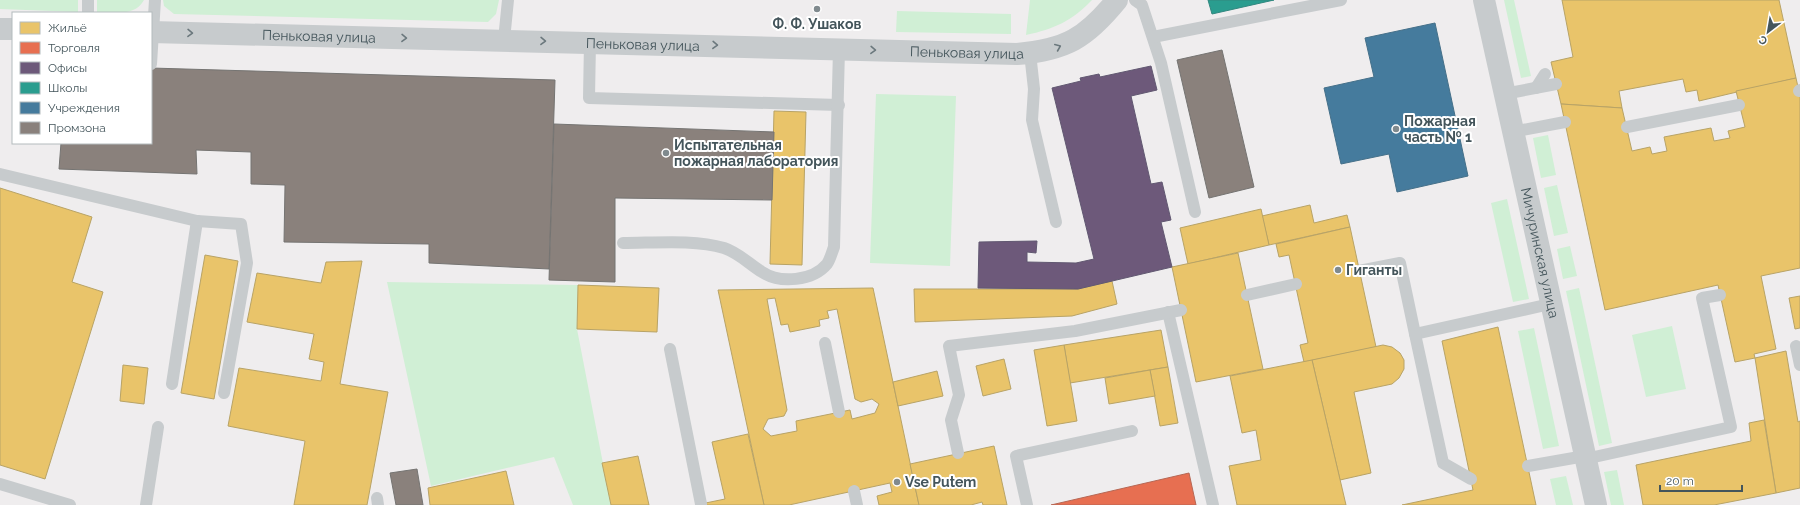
<svg xmlns="http://www.w3.org/2000/svg" width="1800" height="505" viewBox="0 0 1800 505" font-family="Raleway,sans-serif">
<rect width="100%" height="100%" fill="#efedee"/>
<g fill="#d0efd5">
<path d="M 0,0 L 78,0 L 78,12 L 0,9 Z"/>
<path d="M 97,0 L 144,0 C 135,17 114,12 97,12 Z"/>
<path d="M 163,0 L 499,0 L 496,14 L 488,22 L 174,14 L 164,6 Z"/>
<path d="M 1030,0 L 1092,0 C 1072,21 1054,29 1026,35 Z"/>
<path d="M 1504,0 L 1514,0 L 1531,76 L 1521,78 Z"/>
<path d="M 897,11 L 1011,14 L 1011,34 L 896,32 Z"/>
<path d="M 876,94 L 956,96 L 950,266 L 870,263 Z"/>
<path d="M 1548,135 L 1556,175 L 1541,178 L 1533,138 Z"/>
<path d="M 1557,185 L 1568,233 L 1554,236 L 1544,188 Z"/>
<path d="M 1507,199 L 1529,299 L 1513,302 L 1491,203 Z"/>
<path d="M 1570,246 L 1577,276 L 1563,279 L 1557,249 Z"/>
<path d="M 387,282 L 578,285 L 577,329 L 611,505 L 573,505 L 554,457 L 431,486 Z"/>
<path d="M 1579,288 L 1612,443 L 1599,446 L 1566,291 Z"/>
<path d="M 1672,326 L 1686,389 L 1646,397 L 1632,335 Z"/>
<path d="M 1534,328 L 1559,446 L 1543,449 L 1518,331 Z"/>
<path d="M 1617,470 L 1624,505 L 1611,505 L 1604,472 Z"/>
<path d="M 1566,476 L 1573,505 L 1556,505 L 1550,479 Z"/>
</g>
<g fill="#e9c46a" stroke="#b8a366" fill-rule="evenodd">
<path d="M 1562,0 L 1779,0 L 1796,78 L 1699,101 L 1697,90 L 1686,92 L 1683,79 L 1619,91 L 1622,108 L 1561,104 L 1551,62 L 1573,57 Z"/>
<path d="M 1796,78 L 1800,96 L 1800,268 L 1761,276 L 1776,349 L 1754,354 L 1755,358 L 1735,362 L 1718,285 L 1605,310 L 1561,104 L 1622,108 L 1632,151 L 1650,147 L 1652,154 L 1667,151 L 1664,137 L 1711,128 L 1714,141 L 1730,138 L 1728,131 L 1745,127 L 1736,91 Z"/>
<path d="M 774,111 L 806,112 L 802,265 L 770,264 Z"/>
<path d="M 0,188 L 92,217 L 72,282 L 103,292 L 45,479 L 0,465 Z"/>
<path d="M 1310,205 L 1314,223 L 1347,215 L 1350,227 L 1269,245 L 1262,216 Z"/>
<path d="M 1261,209 L 1269,245 L 1188,264 L 1180,228 Z"/>
<path d="M 1350,227 L 1376,347 L 1304,362 L 1300,345 L 1308,343 L 1289,255 L 1279,257 L 1276,244 Z"/>
<path d="M 1238,253 L 1263,369 L 1196,382 L 1172,267 Z"/>
<path d="M 205,255 L 238,261 L 214,399 L 181,393 Z"/>
<path d="M 362,261 L 340,384 L 388,392 L 367,505 L 294,505 L 305,441 L 228,426 L 239,368 L 321,381 L 324,362 L 309,359 L 314,334 L 247,322 L 257,273 L 321,283 L 326,262 Z"/>
<path d="M 1112,281 L 1117,304 L 1072,316 L 915,322 L 914,289 L 1078,289 Z"/>
<path d="M 578,285 L 659,288 L 657,332 L 577,329 Z"/>
<path d="M 873,288 L 919,505 L 879,505 L 877,496 L 892,492 L 890,483 L 789,505 L 764,505 L 718,290 ZM 775,298 L 781,325 L 788,324 L 790,332 L 820,326 L 819,320 L 829,318 L 827,311 L 837,309 L 855,399 L 861,402 L 872,399 L 879,404 L 875,413 L 852,419 L 850,410 L 796,421 L 797,431 L 771,436 L 763,429 L 768,419 L 784,416 L 787,410 L 767,299 Z"/>
<path d="M 1800,296 L 1800,328 L 1795,329 L 1789,298 Z"/>
<path d="M 1498,327 L 1536,505 L 1402,505 L 1473,490 L 1442,341 Z"/>
<path d="M 1161,330 L 1168,367 L 1070,383 L 1064,345 Z"/>
<path d="M 1064,345 L 1077,421 L 1047,426 L 1034,350 Z"/>
<path d="M 1383,345 L 1392,347 L 1400,353 L 1404,360 L 1404,369 L 1399,378 L 1392,384 L 1354,392 L 1371,473 L 1340,480 L 1312,360 Z"/>
<path d="M 1786,351 L 1798,422 L 1800,421 L 1800,488 L 1776,493 L 1755,358 Z"/>
<path d="M 1004,359 L 1011,389 L 983,396 L 976,366 Z"/>
<path d="M 1312,360 L 1346,505 L 1237,505 L 1229,466 L 1261,460 L 1256,430 L 1242,433 L 1230,376 Z"/>
<path d="M 123,365 L 148,368 L 144,404 L 120,401 Z"/>
<path d="M 1168,367 L 1178,423 L 1160,426 L 1150,370 Z"/>
<path d="M 1150,370 L 1155,396 L 1109,404 L 1105,378 Z"/>
<path d="M 937,371 L 943,396 L 898,406 L 893,382 Z"/>
<path d="M 1764,420 L 1776,493 L 1714,505 L 1643,505 L 1636,465 L 1751,441 L 1749,423 Z"/>
<path d="M 748,434 L 764,505 L 696,505 L 725,499 L 712,442 Z"/>
<path d="M 994,446 L 1007,505 L 983,505 L 982,502 L 971,505 L 919,505 L 910,464 Z"/>
<path d="M 638,456 L 649,505 L 611,505 L 602,463 Z"/>
<path d="M 506,471 L 514,505 L 430,505 L 428,488 Z"/>
</g>
<path fill="#e76f51" stroke="#b66754" d="M 1189,473 L 1196,505 L 1051,505 Z"/>
<path fill="#6d597a" stroke="#615871" d="M 1151,66 L 1157,90 L 1131,96 L 1151,184 L 1162,182 L 1171,220 L 1161,222 L 1172,267 L 1078,289 L 978,288 L 979,242 L 1037,241 L 1036,253 L 1027,252 L 1027,262 L 1076,263 L 1094,259 L 1052,88 L 1081,81 L 1080,78 L 1099,74 L 1100,77 Z"/>
<path fill="#2a9d8f" stroke="#32877f" d="M 1208,0 L 1274,0 L 1212,14 Z"/>
<path fill="#457b9d" stroke="#457089" d="M 1435,23 L 1468,176 L 1397,192 L 1389,154 L 1341,164 L 1324,88 L 1374,77 L 1365,38 Z"/>
<g fill="#8a817c" stroke="#757472">
<path d="M 1222,50 L 1254,187 L 1209,198 L 1177,60 Z"/>
<path d="M 151,68 L 555,80 L 549,269 L 429,263 L 429,244 L 284,242 L 285,185 L 251,184 L 251,152 L 196,150 L 197,174 L 59,169 L 61,143 L 151,143 Z"/>
<path d="M 554,124 L 774,132 L 772,200 L 615,198 L 615,282 L 549,280 Z"/>
<path d="M 417,469 L 423,505 L 396,505 L 390,473 Z"/>
</g>
<g fill="none" stroke-linecap="round" stroke-linejoin="round">
<g stroke="#c7cbcd" stroke-width="12">
<path d="M 88,0 L 88,13"/>
<path d="M 1135,0 L 1142,5 L 1161,63 L 1195,212"/>
<path d="M 1153,37 L 1341,0"/>
<path d="M 504,40 L 508,0"/>
<path d="M 590,42 L 589,98 L 839,105"/>
<path d="M 1030,53 L 1034,89 L 1032,120 L 1056,222"/>
<path d="M 151,64 L 155,0"/>
<path d="M 1536,88 L 1545,74"/>
<path d="M 1799,91 L 1800,90"/>
<path d="M 1504,94 L 1556,84"/>
<path d="M 1627,127 L 1739,105"/>
<path d="M 1512,132 L 1565,122"/>
<path d="M 0,174 L 197,221 L 241,224 L 247,263 L 224,393"/>
<path d="M 623,243 C 654,243 694,239 724,248 C 739,253 749,264 762,272 C 780,284 813,281 827,264 C 830,260 832,252 834,247 L 839,49"/>
<path d="M 1359,271 L 1400,263 L 1415,334 L 1550,304"/>
<path d="M 1247,295 L 1296,284"/>
<path d="M 1168,312 L 1213,505"/>
<path d="M 1415,334 L 1443,463 L 1471,479"/>
<path d="M 825,343 L 839,412"/>
<path d="M 1796,346 L 1800,365"/>
<path d="M 670,349 L 701,504"/>
<path d="M 172,384 L 197,221"/>
<path d="M 958,453 L 951,420 L 959,395 L 949,346 L 1075,331 L 1181,310"/>
<path d="M 1585,459 L 1731,427 L 1702,298 L 1720,295"/>
<path d="M 1528,466 L 1585,456"/>
<path d="M 0,484 L 70,505"/>
<path d="M 854,491 L 857,505"/>
<path d="M 377,498 L 378,505"/>
<path d="M 146,505 L 158,427"/>
<path d="M 1027,505 L 1016,456 L 1132,431"/>
</g>
<g stroke="#c7cbcd" stroke-width="22">
<path id="s1" d="M 1484,0 L 1596,505"/>
<path d="M 0,29 L 13,29"/>
<path id="s2" d="M 151,32 L 1017,54 C 1066,50 1086,38 1117,0"/>
</g>
</g>
<defs><path id="oneway-chevron" d="M-2-3.5L2.5 0L-2 3.5" fill="none" stroke-width="1.6" stroke-linecap="round" stroke-linejoin="round"/></defs>
<g stroke="#6b787d">
<use href="#oneway-chevron" transform="translate(190 33) rotate(1)"/>
<use href="#oneway-chevron" transform="translate(404 38) rotate(1)"/>
<use href="#oneway-chevron" transform="translate(543 41) rotate(1)"/>
<use href="#oneway-chevron" transform="translate(715 45) rotate(2)"/>
<use href="#oneway-chevron" transform="translate(1058 47) rotate(-23)"/>
<use href="#oneway-chevron" transform="translate(873 50) rotate(2)"/>
</g>
<g fill="#808a8e" stroke="#fff" stroke-width="1.5">
<circle cx="817" cy="9" r="4"/>
<circle cx="1396" cy="129" r="4"/>
<circle cx="666" cy="153" r="4"/>
<circle cx="1338" cy="270" r="4"/>
<circle cx="897" cy="482" r="4"/>
</g>
<g text-anchor="middle" dominant-baseline="central" stroke-width="4" stroke-linejoin="round" paint-order="stroke">
<g font-size="14" font-weight="bold" fill="#44555b" stroke="#fff" text-anchor="start">
<text x="817" y="24" text-anchor="middle">Ф. Ф. Ушаков</text>
<text x="1404" y="121">Пожарная<tspan x="1404" dy="16">часть № 1</tspan></text>
<text x="674" y="145">Испытательная<tspan x="674" dy="16">пожарная лаборатория</tspan></text>
<text x="1346" y="270">Гиганты</text>
<text x="905" y="482">Vse Putem</text>
</g>
<g font-size="14" fill="#44555b" stroke="#fff">
<text stroke="none"><textPath href="#s2" startOffset="168">Пеньковая улица</textPath></text>
<text stroke="none"><textPath href="#s2" startOffset="492">Пеньковая улица</textPath></text>
<text stroke="none"><textPath href="#s2" startOffset="816">Пеньковая улица</textPath></text>
<text stroke="none"><textPath href="#s1" startOffset="259">Мичуринская улица</textPath></text>
</g>
</g>
<rect x="12" y="12" width="140" height="132" fill="#ffffff" stroke="#b4bbbd"/>
<rect x="20" y="22" width="20" height="12" fill="#e9c46a" stroke="#b4bbbd"/>
<text x="48" y="32" font-size="12" fill="#44555b">Жильё</text>
<rect x="20" y="42" width="20" height="12" fill="#e76f51" stroke="#b4bbbd"/>
<text x="48" y="52" font-size="12" fill="#44555b">Торговля</text>
<rect x="20" y="62" width="20" height="12" fill="#6d597a" stroke="#b4bbbd"/>
<text x="48" y="72" font-size="12" fill="#44555b">Офисы</text>
<rect x="20" y="82" width="20" height="12" fill="#2a9d8f" stroke="#b4bbbd"/>
<text x="48" y="92" font-size="12" fill="#44555b">Школы</text>
<rect x="20" y="102" width="20" height="12" fill="#457b9d" stroke="#b4bbbd"/>
<text x="48" y="112" font-size="12" fill="#44555b">Учреждения</text>
<rect x="20" y="122" width="20" height="12" fill="#8a817c" stroke="#b4bbbd"/>
<text x="48" y="132" font-size="12" fill="#44555b">Промзона</text>
<g transform="translate(1768 32) rotate(211)" stroke="#ffffff" stroke-width="3" paint-order="stroke">
<path d="M0-3L7 15L0 10L-7 15Z" fill="#44555b"/>
<text y="-6" font-size="11" font-weight="bold" text-anchor="middle" fill="#44555b">С</text>
</g>
<path d="M1660 485v6h82v-6" fill="none" stroke="#44555b" stroke-width="2"/>
<text x="1666" y="485" font-size="12" fill="#44555b" stroke="#ffffff" stroke-width="3" paint-order="stroke">20 m</text>
</svg>
